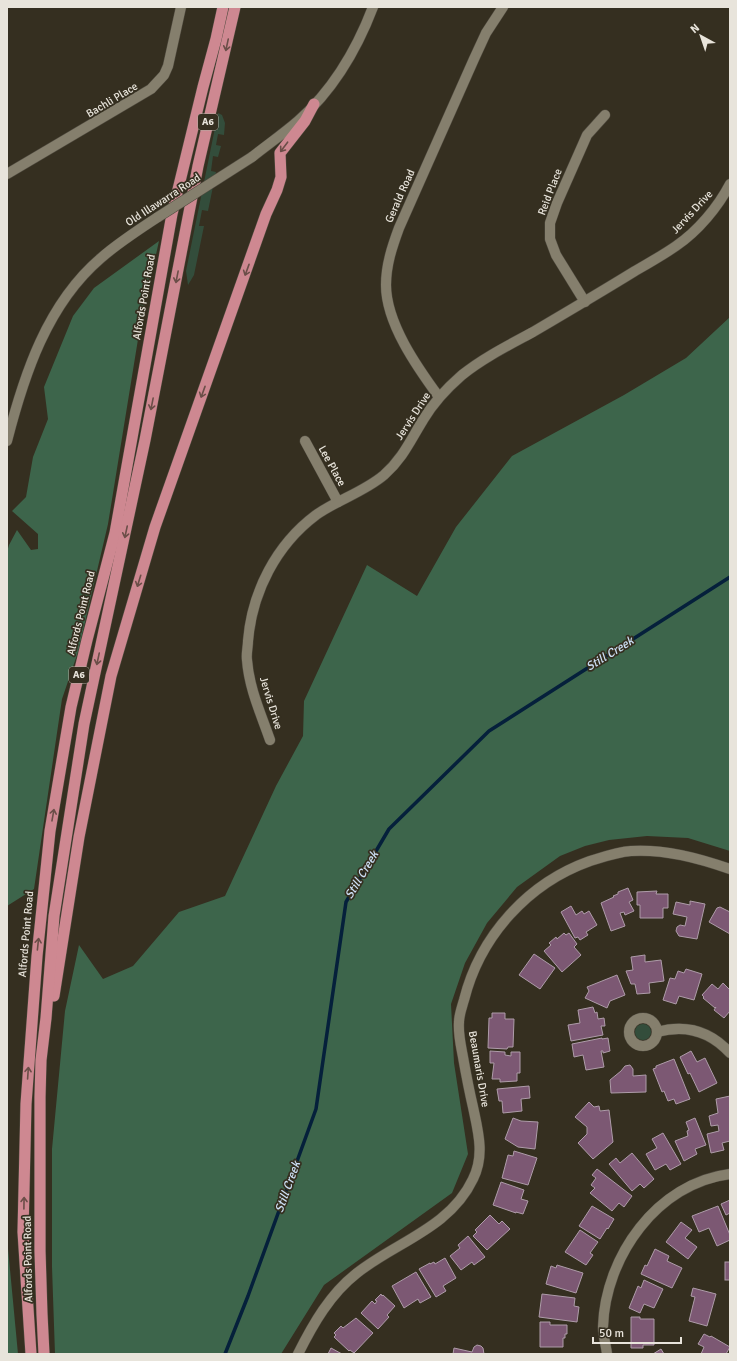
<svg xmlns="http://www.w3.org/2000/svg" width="737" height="1361" viewBox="0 0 737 1361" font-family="Signika,sans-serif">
<rect width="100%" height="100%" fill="#352f20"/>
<g fill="#334d3b">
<path d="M 218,113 L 222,115 L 225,123 L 224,135 L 218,134 L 216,145 L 221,146 L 218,157 L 213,156 L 211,171 L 216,172 L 208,211 L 202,210 L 199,226 L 204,226 L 194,275 L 188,285 L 186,271 Z"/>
<circle cx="643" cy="1032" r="8"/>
</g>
<g fill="#3d654b">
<path d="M 159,241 L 140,327 L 108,524 L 78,652 L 62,699 L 34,889 L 7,906 L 7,552 L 9,545 L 17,530 L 31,550 L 38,549 L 38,534 L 12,511 L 26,497 L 33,457 L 48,419 L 44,387 L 73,316 L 94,288 Z"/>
<path d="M 730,317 L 730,851 L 688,838 L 647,836 L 609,840 L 585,846 L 560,856 L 517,887 L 487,923 L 465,963 L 451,1004 L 454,1063 L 468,1154 L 452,1193 L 324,1285 L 281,1354 L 55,1354 L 52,1267 L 52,1149 L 65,1011 L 79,945 L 103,979 L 133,966 L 179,912 L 225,896 L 276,786 L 303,736 L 304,701 L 367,565 L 417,596 L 456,527 L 512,456 L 624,395 L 686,358 Z"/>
<path d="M 7,1238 L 18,1354 L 7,1354 Z"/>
</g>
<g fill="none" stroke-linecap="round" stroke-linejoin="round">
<path stroke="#05203b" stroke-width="3.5" d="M 225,1354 L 248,1296 L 316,1109 L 346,902 L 389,829 L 489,731 L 730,577"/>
</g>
<g fill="#7c5873" stroke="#ae9ca9">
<path d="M 628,888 L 633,900 L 629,902 L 634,911 L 625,915 L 624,912 L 620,913 L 625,926 L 611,931 L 601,903 L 614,897 L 613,896 L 618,894 L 618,892 Z"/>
<path d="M 657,891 L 656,894 L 668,894 L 668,908 L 663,908 L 663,918 L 640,918 L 640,905 L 637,905 L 637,892 Z"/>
<path d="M 690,901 L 705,904 L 697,939 L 679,936 L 676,931 L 677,927 L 680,925 L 685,926 L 687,917 L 673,914 L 676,902 L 690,905 Z"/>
<path d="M 571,906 L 576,915 L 582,911 L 584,914 L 589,911 L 597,925 L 586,932 L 588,935 L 580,940 L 578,937 L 575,938 L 561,912 Z"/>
<path d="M 720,907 L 730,912 L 730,934 L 709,922 L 717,908 Z"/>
<path d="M 564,933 L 566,935 L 569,933 L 577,944 L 574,947 L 581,955 L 562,972 L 544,951 L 551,945 L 549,943 L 556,937 L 557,939 Z"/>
<path d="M 534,954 L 555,968 L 540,989 L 519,975 Z"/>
<path d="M 645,955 L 645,962 L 661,960 L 664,981 L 649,983 L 650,993 L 637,994 L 635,984 L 631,984 L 626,971 L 633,970 L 631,957 Z"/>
<path d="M 686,969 L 702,974 L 694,1000 L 679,996 L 676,1004 L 663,1000 L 670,978 L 675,979 L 678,971 L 684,973 Z"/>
<path d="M 617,975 L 625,995 L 610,1001 L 607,1008 L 585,998 L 589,991 L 587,987 Z"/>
<path d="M 723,983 L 730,990 L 730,1011 L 724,1018 L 714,1010 L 716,1007 L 715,1008 L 703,998 L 704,997 L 702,995 L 712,984 L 718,989 Z"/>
<path d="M 593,1007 L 595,1013 L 597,1012 L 598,1019 L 604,1018 L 605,1026 L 601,1026 L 603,1035 L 571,1041 L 568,1025 L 580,1023 L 578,1010 Z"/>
<path d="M 492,1013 L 505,1013 L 505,1019 L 514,1019 L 513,1047 L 508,1047 L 507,1049 L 488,1048 L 489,1018 L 492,1018 Z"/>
<path d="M 602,1038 L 602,1039 L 608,1038 L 610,1051 L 603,1053 L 603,1051 L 601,1051 L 604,1067 L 586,1070 L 583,1055 L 574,1057 L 572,1044 Z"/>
<path d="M 490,1051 L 505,1052 L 505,1055 L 511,1056 L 511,1052 L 520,1052 L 520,1073 L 517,1073 L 517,1081 L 500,1082 L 500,1079 L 492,1079 L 494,1063 L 490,1063 Z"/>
<path d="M 691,1051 L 697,1062 L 705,1058 L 717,1083 L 699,1092 L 690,1073 L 688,1074 L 680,1057 Z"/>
<path d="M 674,1059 L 690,1099 L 676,1104 L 674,1099 L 668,1101 L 664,1091 L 662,1092 L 653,1069 L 656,1068 L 656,1066 Z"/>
<path d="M 630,1065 L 633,1069 L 633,1076 L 646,1075 L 646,1092 L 611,1093 L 610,1080 L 621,1071 L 625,1066 Z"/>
<path d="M 529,1086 L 530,1098 L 521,1099 L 522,1111 L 503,1113 L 502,1101 L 499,1101 L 497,1089 Z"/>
<path d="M 730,1096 L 730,1141 L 722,1143 L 724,1150 L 711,1153 L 707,1134 L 719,1131 L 718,1125 L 711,1126 L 709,1116 L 718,1113 L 716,1099 Z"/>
<path d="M 589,1102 L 594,1107 L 599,1106 L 600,1111 L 609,1110 L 613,1142 L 593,1159 L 578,1143 L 587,1134 L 587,1127 L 575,1117 Z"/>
<path d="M 513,1118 L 521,1121 L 538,1122 L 535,1149 L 518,1147 L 505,1139 Z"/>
<path d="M 695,1118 L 706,1145 L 695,1149 L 697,1154 L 684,1161 L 675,1141 L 688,1136 L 687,1131 L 689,1130 L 686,1122 Z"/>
<path d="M 663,1133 L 681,1164 L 670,1170 L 666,1164 L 655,1170 L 646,1154 L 657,1148 L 652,1139 Z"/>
<path d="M 514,1151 L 537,1158 L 528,1185 L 502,1178 L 508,1155 L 513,1156 Z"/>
<path d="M 632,1153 L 654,1179 L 644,1188 L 640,1184 L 632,1191 L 609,1164 L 616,1158 L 620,1163 Z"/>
<path d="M 597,1169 L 632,1196 L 624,1207 L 619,1203 L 612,1211 L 590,1193 L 595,1188 L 591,1185 L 596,1178 L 592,1175 Z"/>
<path d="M 501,1182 L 524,1190 L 521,1199 L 528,1201 L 523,1214 L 516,1212 L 516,1213 L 493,1205 Z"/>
<path d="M 730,1200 L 730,1213 L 726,1215 L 721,1204 Z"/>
<path d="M 592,1206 L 614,1219 L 608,1229 L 607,1228 L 600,1239 L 579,1226 Z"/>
<path d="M 718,1206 L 730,1235 L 730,1240 L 717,1246 L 709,1228 L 699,1232 L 692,1216 Z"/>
<path d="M 490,1215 L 499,1224 L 502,1221 L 510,1229 L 487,1250 L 473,1236 L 477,1232 L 475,1230 Z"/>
<path d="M 681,1222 L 692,1230 L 685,1238 L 697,1247 L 688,1259 L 666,1242 Z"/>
<path d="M 580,1230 L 598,1242 L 590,1253 L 593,1255 L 586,1265 L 565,1252 Z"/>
<path d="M 468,1236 L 485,1257 L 474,1265 L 472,1262 L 461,1270 L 450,1256 L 460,1248 L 458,1245 Z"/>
<path d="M 655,1249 L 669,1256 L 667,1261 L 682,1268 L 672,1288 L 641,1274 L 645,1265 L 647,1266 Z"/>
<path d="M 445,1258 L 456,1278 L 443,1286 L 446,1291 L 436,1297 L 419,1269 L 430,1263 L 430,1264 L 434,1262 L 435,1264 Z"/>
<rect x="725" y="1262" width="5" height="18"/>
<path d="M 557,1265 L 583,1273 L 576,1293 L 546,1284 L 551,1266 L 556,1268 Z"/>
<path d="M 416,1272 L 431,1297 L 420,1303 L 418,1299 L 404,1308 L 392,1286 Z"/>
<path d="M 644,1280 L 663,1289 L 654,1308 L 644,1304 L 640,1313 L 629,1308 L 638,1286 L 641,1288 Z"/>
<path d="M 693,1288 L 716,1294 L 707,1326 L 689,1321 L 695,1297 L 691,1296 Z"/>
<path d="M 381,1294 L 382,1296 L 383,1295 L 395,1306 L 387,1315 L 389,1317 L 378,1329 L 361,1313 L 372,1301 L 375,1304 L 377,1301 L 375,1300 Z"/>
<path d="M 542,1294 L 575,1298 L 574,1306 L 579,1307 L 577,1322 L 539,1317 Z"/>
<path d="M 631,1317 L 640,1317 L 640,1319 L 654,1319 L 654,1345 L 643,1345 L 643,1348 L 631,1348 Z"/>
<path d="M 356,1318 L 373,1333 L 354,1353 L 350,1350 L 349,1351 L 334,1337 L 336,1335 L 334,1333 L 341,1326 L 343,1328 Z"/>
<path d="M 540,1322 L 550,1322 L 550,1325 L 567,1325 L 567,1334 L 565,1334 L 565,1338 L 563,1338 L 563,1347 L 540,1347 Z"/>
<path d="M 704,1334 L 710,1337 L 711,1336 L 730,1347 L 726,1354 L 701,1354 L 704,1347 L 698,1344 Z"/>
<path d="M 477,1345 L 481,1346 L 483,1348 L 484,1354 L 453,1354 L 454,1348 L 472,1352 L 474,1347 Z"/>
<path d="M 331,1348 L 342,1354 L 328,1354 Z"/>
<path d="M 661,1349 L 664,1354 L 653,1354 Z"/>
</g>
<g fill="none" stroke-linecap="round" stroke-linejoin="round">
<defs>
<g id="minor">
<path d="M 7,174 L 151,89 L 164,75 L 168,66 L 181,7"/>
<path d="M 585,302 L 556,255 L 550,239 L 550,223 L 557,203 L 587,135 L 605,115"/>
<path d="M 439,397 C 417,367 386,323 386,285 C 386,265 392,247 399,228 L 474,59 L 486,33 L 503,7"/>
<path d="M 305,441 L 338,502"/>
<path d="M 270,740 C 261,714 249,688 247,660 C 246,654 248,647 248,641 C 252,592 276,545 316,515 C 337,500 364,492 384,475 C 403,458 410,441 423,420 C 433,403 447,388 462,375 C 483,358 509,345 533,332 C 567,312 601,292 635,271 C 649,263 663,255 676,246 C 698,231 718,207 730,184"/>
<circle cx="643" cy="1032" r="14"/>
<path d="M 657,1032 C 686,1024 710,1031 730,1053"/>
<path d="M 298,1354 C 313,1324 330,1294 357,1273 C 396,1242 450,1228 473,1179 C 485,1155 478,1131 473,1107 C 469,1090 466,1074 463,1057 C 461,1046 458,1034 459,1022 C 459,1015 462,1007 464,1000 C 480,936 528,883 590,861 C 603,857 617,852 631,851 C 665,849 698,858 730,869"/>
<path d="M 607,1354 C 606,1345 603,1336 603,1327 C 605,1257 657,1183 730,1174"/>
</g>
<g id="tertiary">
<path d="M 252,157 C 267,145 283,134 298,121 C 332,91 357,49 373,7"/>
<path d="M 7,441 C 24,375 47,304 101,258 C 118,243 138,230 158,217"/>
</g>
<g id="trunk">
<path d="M 54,996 L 79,837 L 111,676 L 155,527 L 266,214 L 277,190 L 281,177 L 280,153 L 305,121 L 314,104"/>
<path d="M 31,1354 L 23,1232 L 26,1104 L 37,956 L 50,831 L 71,707 L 87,640 L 115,533 L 172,214 L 203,87 L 216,39 L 223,7"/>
<path d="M 44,1354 L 42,1314 L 40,1251 L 40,1097 L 41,1060 L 46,1018 L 54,916 L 84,724 L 145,440 L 198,166 L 235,7"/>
</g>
</defs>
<use href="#minor" stroke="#514c40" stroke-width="11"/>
<use href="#tertiary" stroke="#514c40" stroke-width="11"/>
<use href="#trunk" stroke="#514c40" stroke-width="12"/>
<use href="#minor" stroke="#857f6d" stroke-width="10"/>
<use href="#tertiary" stroke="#857f6d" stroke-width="10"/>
<use href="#trunk" stroke="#ce8891" stroke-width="11"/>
<defs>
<path id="tertiary-bridge" d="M 158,217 L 252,157"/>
</defs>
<use href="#tertiary-bridge" stroke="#514c40" stroke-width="11" stroke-linecap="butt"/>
<use href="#tertiary-bridge" stroke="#857f6d" stroke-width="10"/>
</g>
<defs><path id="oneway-shaft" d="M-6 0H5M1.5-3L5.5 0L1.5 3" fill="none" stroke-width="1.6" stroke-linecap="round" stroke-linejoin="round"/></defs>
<g stroke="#6b4e48">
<use href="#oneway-shaft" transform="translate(227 45) rotate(102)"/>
<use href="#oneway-shaft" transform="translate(284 147) rotate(127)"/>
<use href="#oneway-shaft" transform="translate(247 270) rotate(110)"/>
<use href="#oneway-shaft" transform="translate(177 277) rotate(101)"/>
<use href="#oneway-shaft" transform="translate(203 392) rotate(110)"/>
<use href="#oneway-shaft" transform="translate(152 404) rotate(101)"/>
<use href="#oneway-shaft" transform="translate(126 532) rotate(102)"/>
<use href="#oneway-shaft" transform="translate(139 581) rotate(107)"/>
<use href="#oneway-shaft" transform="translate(98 659) rotate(102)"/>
<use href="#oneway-shaft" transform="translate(53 815) rotate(-80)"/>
<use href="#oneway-shaft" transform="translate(38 944) rotate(-84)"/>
<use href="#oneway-shaft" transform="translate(28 1073) rotate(-86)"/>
<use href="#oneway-shaft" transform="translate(24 1203) rotate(-89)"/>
</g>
<g text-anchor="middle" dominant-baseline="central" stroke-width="3.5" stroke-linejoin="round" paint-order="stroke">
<g fill="#352f20" stroke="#b2aea3" stroke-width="1">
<rect x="198" y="114" width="20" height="16" rx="3"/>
<rect x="69" y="667" width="20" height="16" rx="3"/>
</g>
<g font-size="10" font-weight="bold" fill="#e8e4db">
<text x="208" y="122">A6</text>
<text x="79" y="675">A6</text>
</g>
<g font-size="11" fill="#e8e4db" stroke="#352f20">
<text transform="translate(112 100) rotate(-31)">Bachli Place</text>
<text transform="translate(550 192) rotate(-69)">Reid Place</text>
<text transform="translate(400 196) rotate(-66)">Gerald Road</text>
<text transform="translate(163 200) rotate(-33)">Old Illawarra Road</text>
<text transform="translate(692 212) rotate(-47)">Jervis Drive</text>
<text transform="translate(144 297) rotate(-80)">Alfords Point Road</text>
<text transform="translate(413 416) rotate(-57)">Jervis Drive</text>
<text transform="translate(332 466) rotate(61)">Lee Place</text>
<text transform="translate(81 613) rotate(-76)">Alfords Point Road</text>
<text transform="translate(271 703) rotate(73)">Jervis Drive</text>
<text transform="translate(26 934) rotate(-85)">Alfords Point Road</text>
<text transform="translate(479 1069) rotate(80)">Beaumaris Drive</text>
<text transform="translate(28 1259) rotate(-91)">Alfords Point Road</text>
</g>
<g font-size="12" font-style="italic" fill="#cee1f7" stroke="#352f20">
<text transform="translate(610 654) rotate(-32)">Still Creek</text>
<text transform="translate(362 875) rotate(-59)">Still Creek</text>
<text transform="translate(288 1187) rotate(-70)">Still Creek</text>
</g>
</g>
<rect width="737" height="1361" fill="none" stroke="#e8e4db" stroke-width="16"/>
<g transform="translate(701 36) rotate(320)" stroke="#352f20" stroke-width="3" paint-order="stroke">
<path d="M0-3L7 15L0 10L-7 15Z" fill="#e8e4db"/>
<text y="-6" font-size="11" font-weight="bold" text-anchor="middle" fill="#e8e4db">N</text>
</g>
<path d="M593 1337v6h88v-6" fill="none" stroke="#e8e4db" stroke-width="2"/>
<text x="599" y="1337" font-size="12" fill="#e8e4db" stroke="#352f20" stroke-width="3" paint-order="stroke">50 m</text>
</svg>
